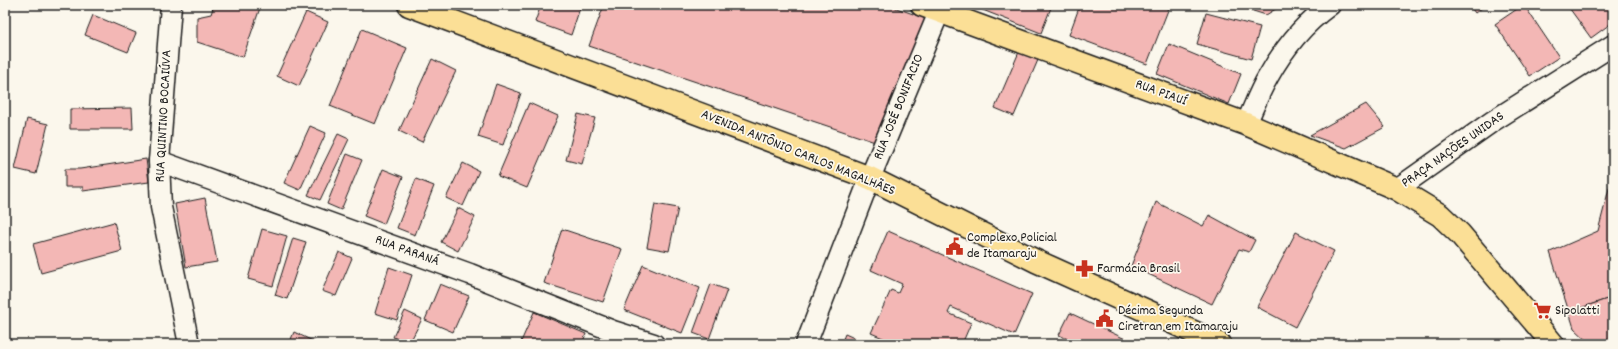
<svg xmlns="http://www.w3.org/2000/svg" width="1618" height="349" viewBox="0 0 1618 349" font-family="Dekko,sans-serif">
<rect width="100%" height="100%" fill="#fbf7ec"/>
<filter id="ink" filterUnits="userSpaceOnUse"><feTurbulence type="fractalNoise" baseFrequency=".025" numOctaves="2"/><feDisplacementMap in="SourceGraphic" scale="8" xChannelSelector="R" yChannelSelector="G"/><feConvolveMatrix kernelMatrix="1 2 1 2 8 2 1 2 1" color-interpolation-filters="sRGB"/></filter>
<g filter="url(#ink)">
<g fill="#f3b7b5" stroke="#1c1c1c">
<path d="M 214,5 L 261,5 L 243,57 L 197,42 L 197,17 L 211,14 Z"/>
<path d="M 541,5 L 581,5 L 571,35 L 535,22 Z"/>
<path d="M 604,5 L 888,5 L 930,20 L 878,143 L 589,46 Z"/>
<path d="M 970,5 L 1052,5 L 1041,33 Z"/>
<path d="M 1080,5 L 1170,5 L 1147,64 L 1069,35 Z"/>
<path d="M 1234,5 L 1282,5 L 1266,15 Z"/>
<path d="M 1469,5 L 1486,5 L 1475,13 Z"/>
<path d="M 1523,5 L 1524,5 L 1559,57 L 1530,76 L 1495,24 Z"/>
<path d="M 1567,5 L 1606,5 L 1613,14 L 1613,22 L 1591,38 Z"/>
<path d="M 306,12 L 328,22 L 299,86 L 277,76 Z"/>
<path d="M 1206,13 L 1260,27 L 1251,59 L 1197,44 Z"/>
<path d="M 93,15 L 136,33 L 128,52 L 85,35 Z"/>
<path d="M 362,29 L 407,48 L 375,124 L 330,106 Z"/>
<path d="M 1169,44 L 1241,74 L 1229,104 L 1157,74 Z"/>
<path d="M 1019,52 L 1038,60 L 1014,116 L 995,108 Z"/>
<path d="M 432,59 L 456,71 L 422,142 L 399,131 Z"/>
<path d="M 496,84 L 521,93 L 503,145 L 478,137 Z"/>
<path d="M 529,103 L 558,116 L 527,188 L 498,176 Z"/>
<path d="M 1366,104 L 1385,127 L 1346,148 L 1310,135 Z"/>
<path d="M 132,108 L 133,129 L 70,129 L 70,109 Z"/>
<path d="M 578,114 L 595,118 L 582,164 L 566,160 Z"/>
<path d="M 27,119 L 48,124 L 36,174 L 15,169 Z"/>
<path d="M 310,126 L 326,133 L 300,190 L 284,183 Z"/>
<path d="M 338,134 L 349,139 L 320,200 L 308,195 Z"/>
<path d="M 347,154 L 362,160 L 341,210 L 327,204 Z"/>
<path d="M 146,159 L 149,182 L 83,191 L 83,187 L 65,187 L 65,169 L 80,169 Z"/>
<path d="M 463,163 L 479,171 L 463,206 L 446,198 Z"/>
<path d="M 383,169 L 403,177 L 384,224 L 364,216 Z"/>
<path d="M 1613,173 L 1613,297 L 1569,312 L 1550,252 L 1598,231 Z"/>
<path d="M 416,179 L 434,186 L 415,235 L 397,228 Z"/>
<path d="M 205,198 L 217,262 L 186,267 L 175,204 Z"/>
<path d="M 1156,202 L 1203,226 L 1209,215 L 1255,240 L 1249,252 L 1239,249 L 1212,304 L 1131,266 Z"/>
<path d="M 655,204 L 678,208 L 669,251 L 647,247 Z"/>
<path d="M 458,208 L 475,217 L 458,251 L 441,242 Z"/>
<path d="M 114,222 L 122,251 L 41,273 L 33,244 Z"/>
<path d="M 262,229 L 287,236 L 273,286 L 248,279 Z"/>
<path d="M 562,229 L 622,249 L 603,302 L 544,283 Z"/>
<path d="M 888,231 L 1032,294 L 1014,335 L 951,307 L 948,313 L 971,323 L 962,344 L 897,344 L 871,333 L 891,290 L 898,293 L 902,284 L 871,270 Z"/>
<path d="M 1296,232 L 1334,251 L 1295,327 L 1257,307 Z"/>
<path d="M 293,238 L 306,242 L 287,299 L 275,295 Z"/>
<path d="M 339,252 L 352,258 L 336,296 L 322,291 Z"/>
<path d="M 643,265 L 700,288 L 682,333 L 624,310 Z"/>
<path d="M 389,267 L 412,275 L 397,320 L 375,313 Z"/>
<path d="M 440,284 L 469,296 L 453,332 L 425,320 Z"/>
<path d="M 711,284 L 727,290 L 709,339 L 693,333 Z"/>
<path d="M 1613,297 L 1613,344 L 1591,344 L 1574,328 L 1569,312 Z"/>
<path d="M 405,311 L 422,319 L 409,344 L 393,337 Z"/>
<path d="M 534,312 L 586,334 L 582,344 L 520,344 Z"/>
<path d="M 1070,313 L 1136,344 L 1078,344 L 1059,335 Z"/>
<path d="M 294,332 L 319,344 L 289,344 Z"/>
<path d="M 845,334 L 868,344 L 841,344 Z"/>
</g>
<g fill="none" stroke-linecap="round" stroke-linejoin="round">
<defs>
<g id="street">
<path d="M 171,5 L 159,161 L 161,207 L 189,344"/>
<path d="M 1246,124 C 1253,109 1259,92 1268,77 C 1283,50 1305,23 1330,5"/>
<path d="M 159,161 L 470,274 L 613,331 L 654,344"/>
<path d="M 1397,189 L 1493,121 L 1613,45"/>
<path d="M 806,344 L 870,178 L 942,5"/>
</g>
<g id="primary">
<path d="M 409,5 L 870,178 L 1036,261 L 1220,344"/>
<path d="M 922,5 L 1246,124 L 1397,189 L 1440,215 L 1460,234 L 1553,344"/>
</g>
</defs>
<use href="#street" stroke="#1c1c1c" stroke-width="23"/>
<use href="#primary" stroke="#1c1c1c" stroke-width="25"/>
<use href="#street" stroke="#fbf7ec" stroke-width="20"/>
<use href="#primary" stroke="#fbdf96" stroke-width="22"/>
</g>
</g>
<defs>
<symbol id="civic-bare" viewBox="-9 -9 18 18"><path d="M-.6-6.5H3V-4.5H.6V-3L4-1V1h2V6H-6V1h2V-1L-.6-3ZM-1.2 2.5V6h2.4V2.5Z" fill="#c8321e" stroke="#fbf7ec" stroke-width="2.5" paint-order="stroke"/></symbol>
<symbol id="pharmacy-bare" viewBox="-9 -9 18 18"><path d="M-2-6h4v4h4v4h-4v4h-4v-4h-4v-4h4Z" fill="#c8321e" stroke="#fbf7ec" stroke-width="2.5" paint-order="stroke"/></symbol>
<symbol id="supermarket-bare" viewBox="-9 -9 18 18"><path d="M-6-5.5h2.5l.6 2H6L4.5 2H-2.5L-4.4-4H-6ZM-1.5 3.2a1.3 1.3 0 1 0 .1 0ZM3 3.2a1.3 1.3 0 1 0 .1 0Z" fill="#c8321e" stroke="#fbf7ec" stroke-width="2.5" paint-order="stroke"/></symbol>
</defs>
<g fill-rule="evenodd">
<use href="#civic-bare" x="942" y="234" width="25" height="25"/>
<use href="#pharmacy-bare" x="1072" y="256" width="25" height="25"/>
<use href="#supermarket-bare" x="1530" y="298" width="25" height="25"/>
<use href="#civic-bare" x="1092" y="306" width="25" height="25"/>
</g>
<g text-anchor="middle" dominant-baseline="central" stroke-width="3.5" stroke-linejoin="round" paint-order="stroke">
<g font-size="14" fill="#1c1c1c" stroke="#fbf7ec">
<text transform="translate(1161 93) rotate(20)">RUA PIAUÍ</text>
<text transform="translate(899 107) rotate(-68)">RUA JOSÉ BONIFACIO</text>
<text transform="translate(164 116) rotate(-87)">RUA QUINTINO BOCAIÚVA</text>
<text transform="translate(1453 150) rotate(-35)">PRAÇA NAÇÕES UNIDAS</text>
<text transform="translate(798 153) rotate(22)">AVENIDA ANTÔNIO CARLOS MAGALHÃES</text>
<text transform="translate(407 251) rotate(20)">RUA PARANÁ</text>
</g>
<g font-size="14" fill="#1c1c1c" stroke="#fbf7ec" text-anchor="start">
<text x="967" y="238">Complexo Policial<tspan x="967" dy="16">de Itamaraju</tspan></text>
<text x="1097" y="269">Farmácia Brasil</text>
<text x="1118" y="311">Décima Segunda<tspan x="1118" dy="16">Ciretran em Itamaraju</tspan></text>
<text x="1555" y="311">Sipolatti</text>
</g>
</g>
<rect width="1618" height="349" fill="none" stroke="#fbf7ec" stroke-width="20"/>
<rect x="10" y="10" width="1598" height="329" fill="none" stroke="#1c1c1c" stroke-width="1.5" filter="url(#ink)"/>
</svg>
